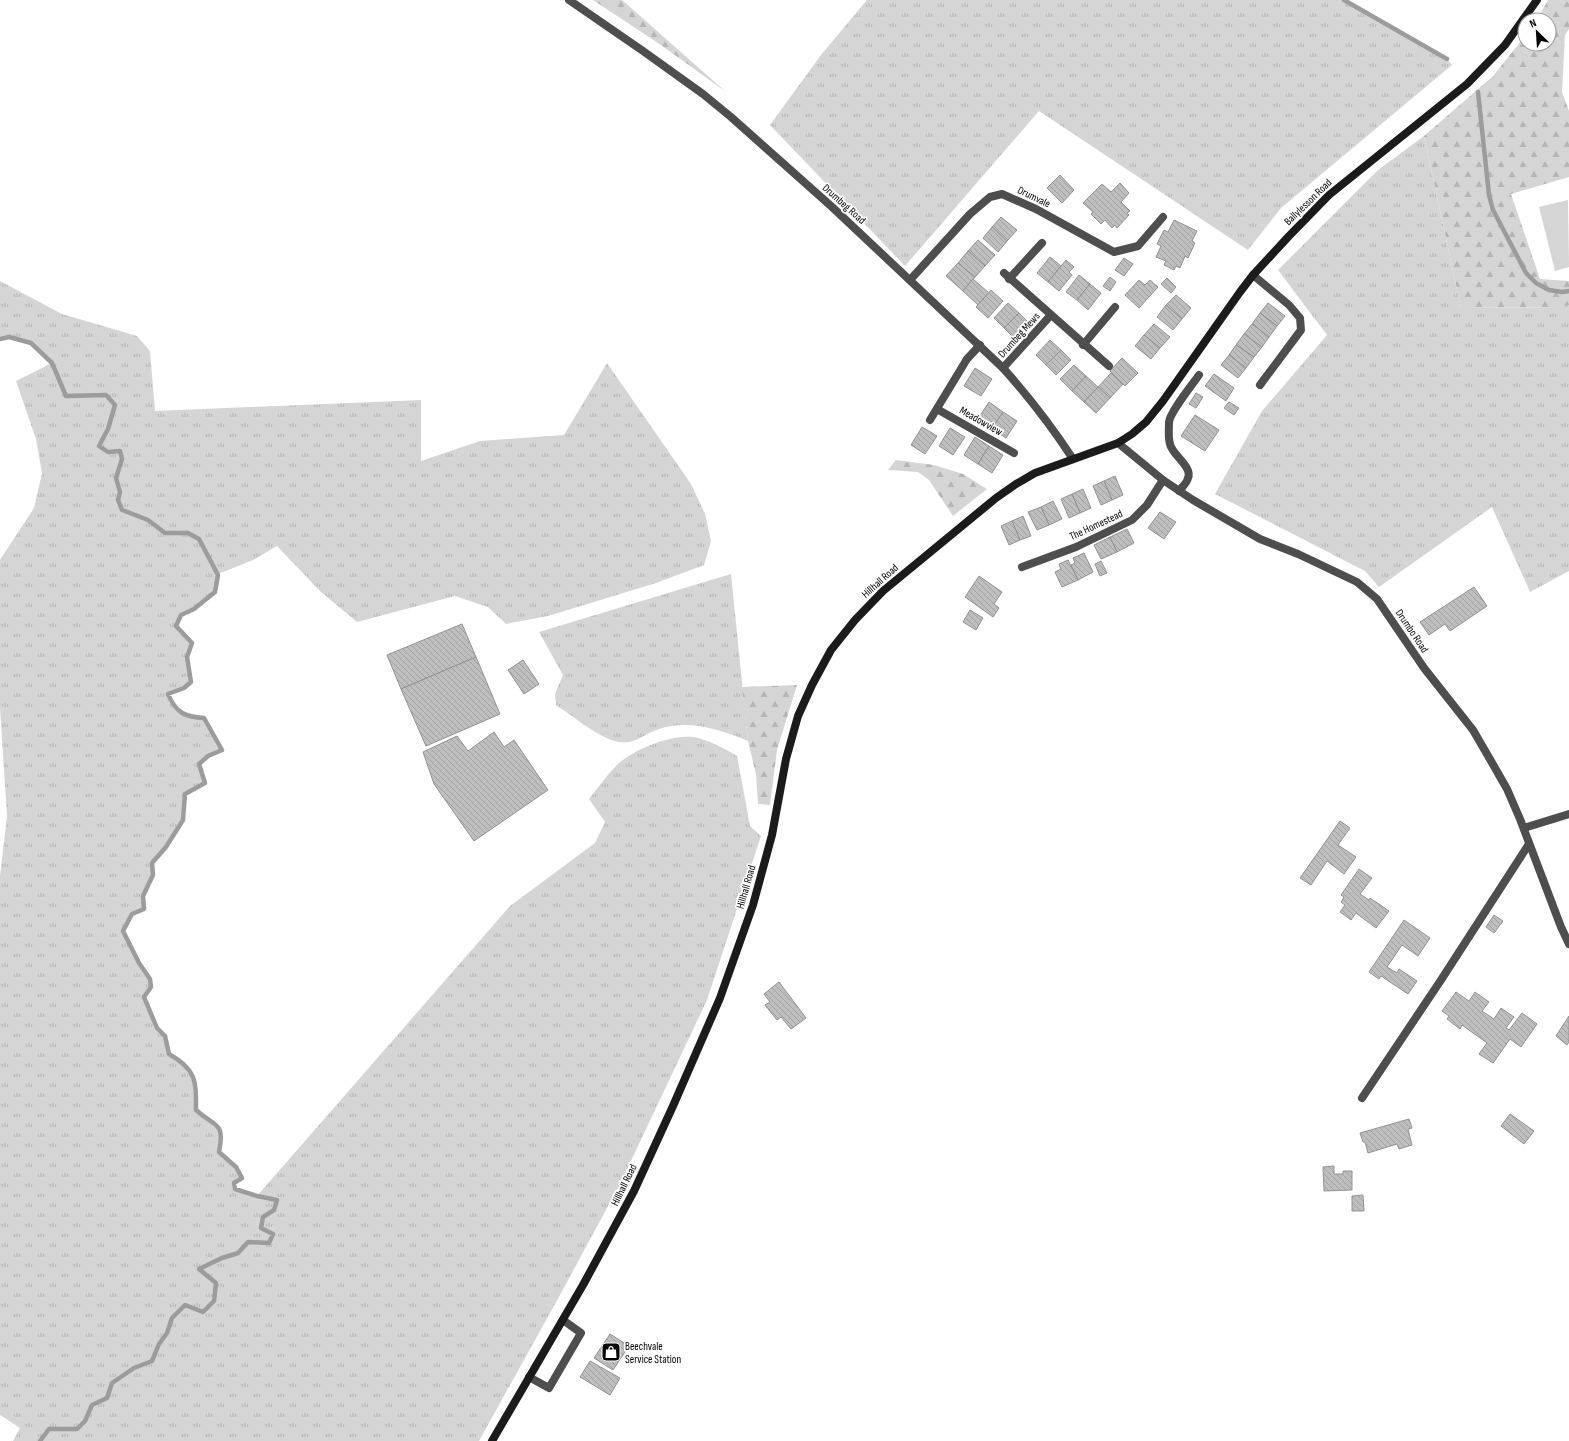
<svg xmlns="http://www.w3.org/2000/svg" width="1569" height="1441" viewBox="0 0 1569 1441" font-family="'Sofia Sans Condensed',sans-serif">
<defs>
<pattern id="grass-tufts" width="24" height="20" patternUnits="userSpaceOnUse"><rect width="24" height="20" fill="#d5d5d5"/><path d="M3 7l-1-3M5 7V3M7 7l1-3M15 17l-1-3M17 17v-4M19 17l1-3" fill="none" stroke="#b5b5b5"/></pattern>
<pattern id="forest-firs" width="22" height="20" patternUnits="userSpaceOnUse"><rect width="22" height="20" fill="#d5d5d5"/><path d="M5 1l3.5 6h-7zM16 11l3.5 6h-7z" fill="#b5b5b5"/></pattern>
<pattern id="building-back-hatch" width="6" height="6" patternUnits="userSpaceOnUse"><rect width="6" height="6" fill="#bebebe"/><path d="M-1 5l2 2M0 0l6 6M5-1l2 2" fill="none" stroke="#a2a2a2"/></pattern>
</defs>
<rect width="100%" height="100%" fill="#fff"/>
<g fill="url(#grass-tufts)">
<path d="M 867,0 L 1344,0 L 1447,59 L 1452,65 L 1281,208 L 1248,250 L 1039,111 L 905,266 L 770,125 L 821,55 Z"/>
<path d="M 1424,136 L 1461,308 L 1562,307 L 1569,305 L 1569,571 L 1530,592 L 1492,507 L 1379,587 L 1365,571 L 1215,494 L 1262,411 L 1327,335 L 1278,270 L 1378,170 Z"/>
<path d="M 0,281 L 62,314 L 137,336 L 150,351 L 155,411 L 421,400 L 421,461 L 480,441 L 564,435 L 607,363 L 691,484 L 705,514 L 711,541 L 704,565 L 656,583 L 548,616 L 506,624 L 488,607 L 455,596 L 357,622 L 321,592 L 277,546 L 253,560 L 218,574 L 215,592 L 194,609 L 181,615 L 176,626 L 192,643 L 187,657 L 191,682 L 184,688 L 168,694 C 176,713 185,717 204,718 L 222,750 L 208,756 L 199,764 L 205,783 L 185,794 L 183,820 L 166,847 L 152,863 L 153,875 L 143,896 L 144,909 L 132,914 L 123,931 L 139,963 L 150,979 L 151,987 L 144,997 L 157,1028 L 165,1036 L 169,1054 C 197,1071 195,1080 196,1110 C 216,1128 224,1120 219,1152 L 236,1167 L 242,1178 L 234,1183 L 235,1189 L 257,1196 L 510,906 L 595,843 L 605,822 L 589,799 C 598,788 606,776 616,766 C 632,750 669,735 692,737 C 705,738 726,749 737,756 L 750,826 L 761,836 L 707,1000 L 621,1182 L 560,1295 L 479,1441 L 13,1441 L 20,1428 L 0,1415 L 0,876 L 7,816 L 0,708 L 0,560 L 34,508 L 42,473 L 36,439 L 16,381 L 52,363 L 31,343 L 9,337 L 0,339 Z"/>
<path d="M 731,574 L 748,741 C 722,730 688,719 659,729 C 646,733 634,745 619,742 C 600,739 573,716 556,705 L 555,694 L 563,675 L 539,632 Z"/>
</g>
<g fill="url(#forest-firs)">
<path d="M 593,0 L 622,0 L 726,92 L 661,45 Z"/>
<path d="M 1548,0 L 1569,0 L 1569,29 L 1565,35 L 1562,92 L 1569,111 L 1569,177 L 1511,194 L 1540,279 L 1569,281 L 1569,305 L 1562,307 L 1461,308 L 1424,136 L 1493,76 L 1525,36 L 1525,44 L 1549,44 L 1549,20 L 1537,20 Z"/>
<path d="M 896,460 L 934,465 L 963,474 L 987,489 L 953,516 L 929,480 L 918,472 L 888,470 Z"/>
<path d="M 797,685 L 777,750 L 770,805 L 758,804 L 756,774 L 748,741 L 742,687 Z"/>
</g>
<path fill="#d5d5d5" d="M 1568,200 L 1569,267 L 1555,271 L 1539,207 Z"/>
<g fill="none" stroke-linecap="round" stroke-linejoin="round">
<g stroke="#9c9c9c" stroke-width="4.5">
<path d="M 1344,0 L 1447,59"/>
<path d="M 1478,92 L 1489,195 L 1493,210 L 1526,273 L 1536,283 L 1549,290 L 1562,292 L 1569,291"/>
<path d="M 0,339 L 9,337 L 31,343 L 52,363 L 66,396 L 106,395 L 115,405 L 108,429 L 99,446 L 108,452 L 120,451 L 122,459 L 116,478 L 120,492 L 118,500 L 122,510 L 148,520 L 165,533 L 188,533 L 199,539 L 218,575 L 215,592 L 194,609 L 181,615 L 176,626 L 192,643 L 187,657 L 191,682 L 184,688 L 168,694 C 176,713 185,717 204,718 L 222,750 L 208,756 L 199,764 L 205,783 L 185,794 L 183,820 L 166,847 L 152,863 L 153,875 L 143,896 L 144,909 L 132,914 L 123,931 L 139,963 L 150,979 L 151,987 L 144,997 L 157,1028 L 165,1036 L 169,1054 C 197,1070 196,1081 196,1110 C 216,1128 225,1121 219,1152 L 236,1167 L 242,1178 L 234,1183 L 235,1189 L 257,1196 L 277,1200 L 274,1210 L 263,1217 L 261,1228 L 273,1234 L 269,1243 L 248,1242 L 238,1253 L 222,1258 L 199,1269 L 216,1283 L 214,1301 L 203,1312 L 185,1305 L 172,1318 L 167,1333 L 159,1344 L 152,1361 L 134,1368 L 112,1383 L 107,1398 L 92,1405 L 85,1421 L 77,1429 L 49,1429 L 40,1441"/>
</g>
</g>
<g fill="url(#building-back-hatch)" stroke="#929292">
<path d="M 1060,175 L 1074,190 L 1062,203 L 1047,188 Z"/>
<path d="M 1120,183 L 1129,193 L 1121,202 L 1130,211 L 1127,213 L 1129,215 L 1117,228 L 1115,225 L 1112,228 L 1105,220 L 1101,224 L 1091,214 L 1093,212 L 1083,203 L 1102,184 L 1111,192 Z"/>
<path d="M 1001,217 L 1017,230 L 1007,241 L 992,227 Z"/>
<path d="M 1174,220 L 1197,231 L 1192,241 L 1195,243 L 1188,258 L 1185,256 L 1180,268 L 1176,266 L 1174,270 L 1164,265 L 1166,261 L 1156,257 L 1161,246 L 1157,244 L 1164,230 L 1168,232 Z"/>
<path d="M 992,227 L 1007,241 L 998,252 L 983,238 Z"/>
<path d="M 978,240 L 995,255 L 985,266 L 968,251 Z"/>
<path d="M 968,251 L 985,266 L 975,277 L 958,263 Z"/>
<path d="M 1050,257 L 1061,266 L 1048,282 L 1037,273 Z"/>
<path d="M 1124,258 L 1133,264 L 1124,276 L 1115,270 Z"/>
<path d="M 1066,260 L 1074,267 L 1069,272 L 1072,275 L 1059,291 L 1048,282 Z"/>
<path d="M 958,263 L 975,277 L 963,291 L 946,276 Z"/>
<path d="M 1079,275 L 1090,284 L 1077,300 L 1066,292 Z"/>
<path d="M 1110,277 L 1116,282 L 1110,291 L 1103,286 Z"/>
<path d="M 1167,278 L 1176,287 L 1171,293 L 1161,284 Z"/>
<path d="M 973,279 L 989,293 L 978,305 L 963,291 Z"/>
<path d="M 1139,280 L 1145,285 L 1150,280 L 1158,287 L 1139,308 L 1125,295 Z"/>
<path d="M 1090,284 L 1101,293 L 1088,310 L 1077,300 Z"/>
<path d="M 991,290 L 1003,301 L 988,318 L 976,307 Z"/>
<path d="M 1176,295 L 1191,308 L 1182,319 L 1166,305 Z"/>
<path d="M 1008,303 L 1019,313 L 1004,328 L 994,318 Z"/>
<path d="M 1268,303 L 1285,316 L 1277,326 L 1260,313 Z"/>
<path d="M 1166,305 L 1182,319 L 1173,330 L 1157,317 Z"/>
<path d="M 1019,313 L 1029,323 L 1014,338 L 1004,328 Z"/>
<path d="M 1260,313 L 1277,326 L 1269,337 L 1252,324 Z"/>
<path d="M 1154,324 L 1170,337 L 1160,348 L 1144,335 Z"/>
<path d="M 1252,324 L 1269,337 L 1262,347 L 1244,334 Z"/>
<path d="M 1244,334 L 1262,347 L 1254,357 L 1236,345 Z"/>
<path d="M 1144,335 L 1160,348 L 1151,359 L 1135,346 Z"/>
<path d="M 1050,340 L 1061,350 L 1046,365 L 1036,355 Z"/>
<path d="M 1236,345 L 1254,357 L 1246,368 L 1229,355 Z"/>
<path d="M 1061,350 L 1071,360 L 1056,375 L 1046,365 Z"/>
<path d="M 1229,355 L 1246,368 L 1238,378 L 1221,365 Z"/>
<path d="M 1122,358 L 1138,373 L 1125,386 L 1110,371 Z"/>
<path d="M 1074,365 L 1086,376 L 1072,391 L 1060,379 Z"/>
<path d="M 975,368 L 992,379 L 981,396 L 964,386 Z"/>
<path d="M 1111,373 L 1123,384 L 1110,398 L 1098,387 Z"/>
<path d="M 1214,374 L 1234,388 L 1226,401 L 1205,386 Z"/>
<path d="M 1086,376 L 1098,387 L 1084,402 L 1072,391 Z"/>
<path d="M 1098,387 L 1110,398 L 1096,413 L 1084,402 Z"/>
<path d="M 1196,393 L 1203,397 L 1196,408 L 1189,404 Z"/>
<path d="M 989,402 L 1003,412 L 992,429 L 977,420 Z"/>
<path d="M 1229,402 L 1239,408 L 1234,415 L 1224,408 Z"/>
<path d="M 1003,412 L 1017,421 L 1006,438 L 992,429 Z"/>
<path d="M 1195,415 L 1219,430 L 1205,451 L 1181,436 Z"/>
<path d="M 922,427 L 937,436 L 925,454 L 911,445 Z"/>
<path d="M 950,428 L 965,437 L 953,455 L 939,446 Z"/>
<path d="M 975,437 L 989,446 L 978,464 L 964,455 Z"/>
<path d="M 989,446 L 1003,455 L 992,473 L 978,464 Z"/>
<path d="M 1115,476 L 1123,495 L 1112,500 L 1104,481 Z"/>
<path d="M 1104,481 L 1112,500 L 1101,505 L 1093,486 Z"/>
<path d="M 1083,489 L 1091,508 L 1080,513 L 1072,494 Z"/>
<path d="M 1072,494 L 1080,513 L 1069,518 L 1061,499 Z"/>
<path d="M 1053,501 L 1062,519 L 1049,525 L 1041,507 Z"/>
<path d="M 1041,507 L 1049,525 L 1037,530 L 1028,512 Z"/>
<path d="M 1160,512 L 1176,522 L 1164,539 L 1148,528 Z"/>
<path d="M 1023,516 L 1031,536 L 1020,540 L 1012,521 Z"/>
<path d="M 1012,521 L 1020,540 L 1009,545 L 1001,526 Z"/>
<path d="M 1127,529 L 1134,543 L 1117,552 L 1110,537 Z"/>
<path d="M 1110,537 L 1117,552 L 1101,559 L 1094,545 Z"/>
<path d="M 1084,553 L 1093,572 L 1078,580 L 1071,565 L 1075,563 L 1073,558 Z"/>
<path d="M 1068,560 L 1078,580 L 1062,587 L 1055,572 L 1061,569 L 1059,564 Z"/>
<path d="M 1101,561 L 1107,573 L 1100,576 L 1095,564 Z"/>
<path d="M 979,576 L 1002,592 L 994,604 L 999,608 L 993,617 L 965,597 Z"/>
<path d="M 1474,587 L 1487,606 L 1450,631 L 1445,624 L 1429,635 L 1420,622 Z"/>
<path d="M 970,610 L 983,618 L 976,630 L 963,622 Z"/>
<path d="M 462,624 L 476,657 L 401,689 L 387,655 Z"/>
<path d="M 476,657 L 500,714 L 426,746 L 401,689 Z"/>
<path d="M 523,660 L 539,684 L 524,694 L 508,670 Z"/>
<path d="M 494,732 L 504,747 L 514,740 L 548,790 L 474,841 L 434,784 L 423,752 L 457,736 L 468,751 Z"/>
<path d="M 1340,821 L 1350,828 L 1338,845 L 1356,857 L 1344,874 L 1327,861 L 1311,885 L 1300,878 Z"/>
<path d="M 1359,869 L 1372,878 L 1360,894 L 1369,900 L 1370,898 L 1389,911 L 1376,928 L 1356,913 L 1351,920 L 1340,912 L 1345,905 L 1341,902 L 1344,897 L 1341,895 Z"/>
<path d="M 1494,915 L 1503,921 L 1494,933 L 1486,927 Z"/>
<path d="M 1404,920 L 1430,938 L 1418,956 L 1402,945 L 1387,967 L 1397,973 L 1399,969 L 1417,981 L 1408,994 L 1381,976 L 1379,979 L 1369,972 Z"/>
<path d="M 779,982 L 806,1018 L 791,1029 L 781,1017 L 777,1020 L 765,1005 L 770,1002 L 764,994 Z"/>
<path d="M 1456,992 L 1469,1001 L 1475,992 L 1489,1002 L 1482,1011 L 1494,1019 L 1501,1008 L 1514,1017 L 1506,1028 L 1509,1030 L 1522,1013 L 1537,1024 L 1521,1047 L 1510,1039 L 1493,1063 L 1479,1054 L 1487,1043 L 1462,1025 L 1460,1029 L 1447,1019 L 1449,1016 L 1442,1011 Z"/>
<path d="M 1569,1016 L 1569,1042 L 1567,1045 L 1556,1036 Z"/>
<path d="M 1510,1114 L 1534,1131 L 1524,1144 L 1501,1126 Z"/>
<path d="M 1409,1119 L 1412,1128 L 1408,1129 L 1412,1145 L 1399,1149 L 1397,1144 L 1368,1153 L 1365,1142 L 1363,1142 L 1360,1133 Z"/>
<path d="M 1334,1166 L 1334,1174 L 1343,1174 L 1343,1171 L 1352,1171 L 1352,1190 L 1324,1191 L 1323,1167 Z"/>
<path d="M 1363,1195 L 1364,1211 L 1352,1211 L 1352,1196 Z"/>
<path d="M 610,1334 L 629,1346 L 613,1370 L 594,1358 Z"/>
<path d="M 590,1361 L 620,1378 L 610,1395 L 580,1377 Z"/>
</g>
<g fill="none" stroke-linecap="round" stroke-linejoin="round">
<g stroke="#4e4e4e" stroke-width="8">
<path d="M 1179,491 C 1182,487 1187,483 1188,478 C 1193,467 1172,455 1170,444 C 1168,438 1169,428 1169,422 C 1170,412 1192,385 1199,375"/>
<path d="M 1524,828 L 1569,814"/>
<path d="M 1362,1098 L 1441,980 L 1529,844"/>
<path d="M 529,1377 L 549,1388 L 581,1333 L 563,1320"/>
</g>
<g stroke="#4e4e4e" stroke-width="8">
<path d="M 1004,273 L 1109,366"/>
<path d="M 1253,275 L 1289,305 L 1300,318 L 1301,330 L 1260,385"/>
<path d="M 1009,279 L 1042,243"/>
<path d="M 910,280 L 970,214 L 990,197 L 1002,194 L 1036,209 L 1114,252 L 1138,246 L 1163,217"/>
<path d="M 1083,345 L 1115,307"/>
<path d="M 1003,368 L 1050,316"/>
<path d="M 937,409 L 1014,453"/>
<path d="M 930,420 L 967,359 L 980,345"/>
<path d="M 1022,567 L 1076,547 L 1132,520 L 1147,505 L 1163,480"/>
</g>
<g stroke="#4e4e4e" stroke-width="8">
<path d="M 569,0 L 643,51 L 703,94 L 731,117 L 831,206 L 1003,368 C 1029,397 1052,427 1073,459"/>
<path d="M 1118,443 L 1163,480 L 1193,500 L 1260,539 L 1298,554 L 1357,582 L 1377,599 L 1424,668 L 1473,730 L 1491,761 L 1507,789 L 1520,819 L 1561,927 L 1569,944"/>
</g>
<path stroke="#1b1b1b" stroke-width="8" d="M 492,1441 L 583,1285 L 634,1191 L 673,1106 L 720,998 L 753,905 L 772,835 L 786,759 L 798,716 L 812,685 L 831,650 L 855,620 L 883,591 L 996,498 L 1016,484 L 1035,473 L 1118,443 L 1132,434 L 1146,422 L 1163,401 L 1240,292 L 1253,275 L 1289,236 L 1329,195 L 1467,84 L 1505,45 L 1537,0"/>
</g>
<defs>
<symbol id="shop-square" viewBox="-11 -11 22 22"><rect x="-9" y="-9" width="18" height="18" rx="4" fill="#000" stroke="#fff"/><path d="M-5-2.5h2.3a2.7 3.5 0 0 1 5.4 0H5L5.5 6h-11ZM-1.5-2.5h3a1.5 2.3 0 0 0-3 0Z" fill="#fff"/></symbol>
</defs>
<g fill-rule="evenodd">
<use href="#shop-square" x="600" y="1341" width="22" height="22"/>
</g>
<g text-anchor="middle" dominant-baseline="central" stroke-width="3.5" stroke-linejoin="round" paint-order="stroke">
<g font-size="11" fill="#000" stroke="#fff">
<text transform="translate(1034 197) rotate(26)">Drumvale</text>
<text transform="translate(1308 202) rotate(-44)">Ballylesson Road</text>
<text transform="translate(844 204) rotate(42)">Drumbeg Road</text>
<text transform="translate(1019 335) rotate(-48)">Drumbeg Mews</text>
<text transform="translate(981 421) rotate(30)">Meadowview</text>
<text transform="translate(1096 525) rotate(-25)">The Homestead</text>
<text transform="translate(880 581) rotate(-42)">Hillhall Road</text>
<text transform="translate(1412 631) rotate(56)">Drumbo Road</text>
<text transform="translate(746 887) rotate(-74)">Hillhall Road</text>
<text transform="translate(624 1185) rotate(-64)">Hillhall Road</text>
</g>
<g font-size="11" fill="#000" stroke="#fff" text-anchor="start">
<text x="625" y="1346">Beechvale<tspan x="625" dy="13">Service Station</tspan></text>
</g>
</g>
<g transform="translate(1537 32) rotate(335)"><circle r="19" fill="#ffffff" stroke="#999999"/>
<path d="M0-3L7 15L0 10L-7 15Z" fill="#000000"/>
<text y="-6" font-size="11" font-weight="bold" text-anchor="middle" fill="#000000">N</text>
</g>
</svg>
